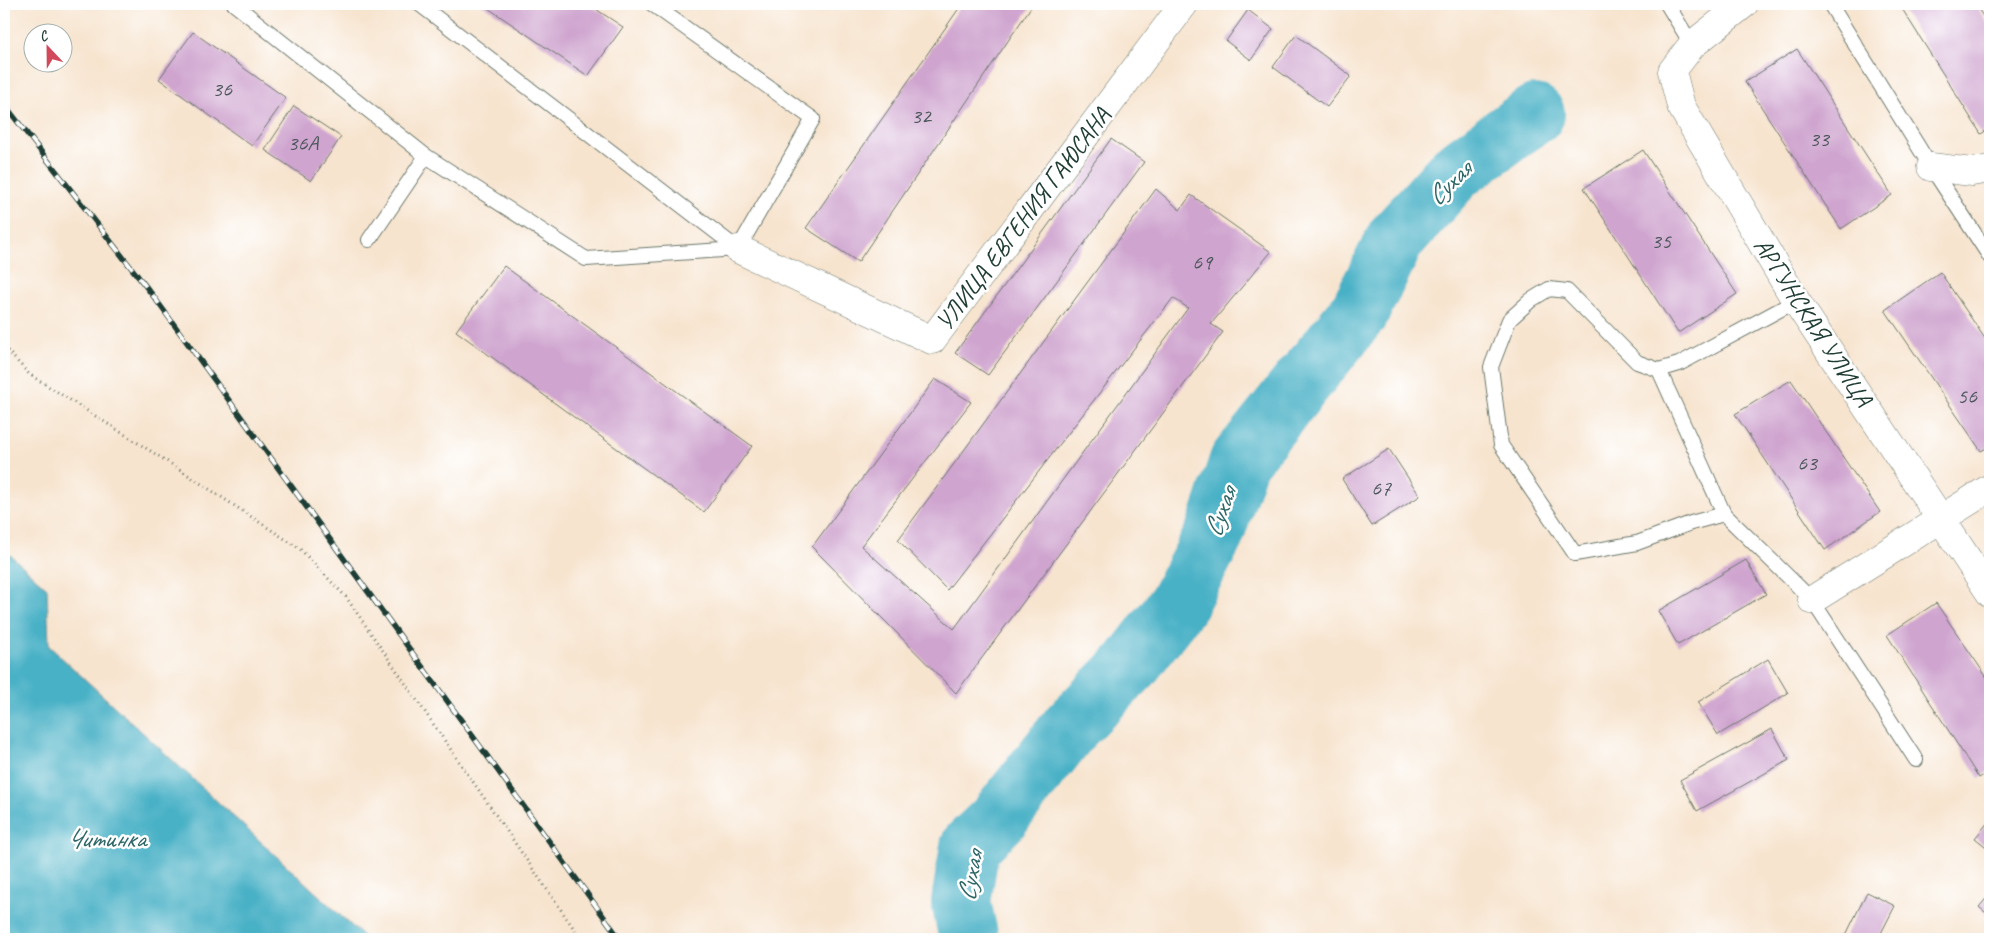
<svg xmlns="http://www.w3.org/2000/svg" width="1994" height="943" viewBox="0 0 1994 943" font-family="Caveat,sans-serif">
<rect width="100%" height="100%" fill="#fff"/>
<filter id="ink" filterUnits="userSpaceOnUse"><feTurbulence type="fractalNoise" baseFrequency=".02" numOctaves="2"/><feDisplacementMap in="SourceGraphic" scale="10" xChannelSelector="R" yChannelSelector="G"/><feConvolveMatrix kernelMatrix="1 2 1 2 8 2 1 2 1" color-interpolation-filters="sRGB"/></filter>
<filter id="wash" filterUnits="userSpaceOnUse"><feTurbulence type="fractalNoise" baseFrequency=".0096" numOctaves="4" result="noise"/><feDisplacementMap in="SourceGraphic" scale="20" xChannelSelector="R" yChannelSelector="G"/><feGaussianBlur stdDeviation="1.12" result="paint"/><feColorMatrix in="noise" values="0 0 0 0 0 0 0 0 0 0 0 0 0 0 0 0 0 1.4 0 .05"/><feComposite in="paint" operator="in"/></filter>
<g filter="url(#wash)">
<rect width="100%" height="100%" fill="#f7e4cf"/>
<path fill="#48b1c6" stroke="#34777d" d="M 4,536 L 9,554 L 47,588 L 49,646 L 366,939 L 4,939 Z"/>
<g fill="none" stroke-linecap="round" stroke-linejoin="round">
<path stroke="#48b1c6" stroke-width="60" d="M 969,939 L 961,902 L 970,846 L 998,819 L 1071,726 L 1131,665 L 1177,605 L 1214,535 L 1239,461 L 1359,312 L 1396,238 L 1456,171 L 1535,114"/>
</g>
<g id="blocks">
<g fill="#cfa4cf">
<path d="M 482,4 L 588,4 L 623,27 L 588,76 Z"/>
<path d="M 962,4 L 1033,4 L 858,262 L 806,228 Z"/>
<path d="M 1899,4 L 1975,4 L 1990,27 L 1990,128 L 1981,134 Z"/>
<path d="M 1248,10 L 1273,29 L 1251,60 L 1226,41 Z"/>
<path d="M 193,32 L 286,98 L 252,146 L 159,79 Z"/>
<path d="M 1296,35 L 1351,76 L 1327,107 L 1273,67 Z"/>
<path d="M 1797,49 L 1892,195 L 1841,229 L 1745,82 Z"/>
<path d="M 294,106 L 341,137 L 311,181 L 265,150 Z"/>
<path d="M 1111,139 L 1144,162 L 988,375 L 955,353 Z"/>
<path d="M 1643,150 L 1737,294 L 1678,333 L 1584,188 Z"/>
<path d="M 1156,189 L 1180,210 L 1191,195 L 1271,252 L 1211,324 L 1223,332 L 956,693 L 812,547 L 935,379 L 971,402 L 861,546 L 954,629 L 1188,308 L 1173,298 L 947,590 L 898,540 Z"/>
<path d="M 504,266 L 752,446 L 704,512 L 456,331 Z"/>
<path d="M 1940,272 L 1990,346 L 1990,446 L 1981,451 L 1885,310 Z"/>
<path d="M 1791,380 L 1880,512 L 1825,550 L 1735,414 Z"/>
<path d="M 1389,449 L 1420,496 L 1372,526 L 1342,479 Z"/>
<path d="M 1746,560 L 1766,594 L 1678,645 L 1658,611 Z"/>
<path d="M 1936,603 L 1990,682 L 1990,771 L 1979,778 L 1887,635 Z"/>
<path d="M 1768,659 L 1788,693 L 1718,735 L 1698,702 Z"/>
<path d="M 1772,729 L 1789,760 L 1697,811 L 1680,780 Z"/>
<path d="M 1990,820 L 1990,850 L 1975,838 Z"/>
<path d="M 1867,892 L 1895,906 L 1878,939 L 1844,939 Z"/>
<path d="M 1990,894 L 1990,916 L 1979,907 Z"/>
</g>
</g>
</g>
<g filter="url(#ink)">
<use href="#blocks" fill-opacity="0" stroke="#6b776a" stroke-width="1"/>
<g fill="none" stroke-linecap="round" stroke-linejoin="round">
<defs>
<g id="service">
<path d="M 234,4 L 426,156"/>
<path d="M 419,4 L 738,249"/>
<path d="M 652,4 L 813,119 L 738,249"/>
<path d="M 1667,4 L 1692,45"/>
<path d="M 1830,4 L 1931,167 L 1990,257"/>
<path d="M 369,240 L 426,156 L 586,259 L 738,249"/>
<path d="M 1796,301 L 1679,364 L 1659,370 L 1637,362 L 1567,291 L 1549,289 L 1531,300 L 1509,320 L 1491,367 L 1501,445 L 1575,554 L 1637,543 L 1691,523 L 1724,514 L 1812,600 L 1916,760"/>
<path d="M 1659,370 L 1724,514"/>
</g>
<g id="minor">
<path d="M 1744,4 L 1692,45 L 1672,71 L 1681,106 L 1796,301 L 1990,593"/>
<path d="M 1931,167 L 1972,172 L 1990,169"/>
<path d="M 738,249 L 932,340 L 1184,4"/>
<path d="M 1812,600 L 1990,488"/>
</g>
</defs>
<use href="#service" stroke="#6b776a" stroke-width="16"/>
<use href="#minor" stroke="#6b776a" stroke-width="29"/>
<path stroke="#6b776a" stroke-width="3" stroke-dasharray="1 4" stroke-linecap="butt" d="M 4,347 L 29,374 L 179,469 L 300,549 L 346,597 L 581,939"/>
<use href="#service" stroke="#fff" stroke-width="14"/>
<use href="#minor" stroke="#fff" stroke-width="28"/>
<defs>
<path id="rail" d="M 4,104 L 154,297 L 620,939"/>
</defs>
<use href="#rail" stroke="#1f3d34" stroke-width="5.5"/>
<use href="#rail" stroke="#fff" stroke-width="4" stroke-dasharray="11" stroke-linecap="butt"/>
</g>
</g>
<g text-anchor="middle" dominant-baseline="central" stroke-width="5" stroke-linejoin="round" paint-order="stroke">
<g font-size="22" fill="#4b575b">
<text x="222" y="89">36</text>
<text x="921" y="116">32</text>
<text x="1819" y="139">33</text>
<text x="303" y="143">36А</text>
<text x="1661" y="241">35</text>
<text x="1202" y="262">69</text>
<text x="1967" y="396">56</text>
<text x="1807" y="463">63</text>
<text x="1381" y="488">67</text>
</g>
<g font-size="25" fill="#1f3d34" stroke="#fff">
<text transform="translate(1023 219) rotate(-53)">УЛИЦА ЕВГЕНИЯ ГАЮСАНА</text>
<text transform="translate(1813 322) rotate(57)">АРГУНСКАЯ УЛИЦА</text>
</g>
<g font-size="26" font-style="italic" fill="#2d6667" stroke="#fff">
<text transform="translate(1449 183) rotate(-44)">Сухая</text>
<text transform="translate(1220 512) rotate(-70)">Сухая</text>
<text x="106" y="838">Читинка</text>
<text transform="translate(970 876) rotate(-80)">Сухая</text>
</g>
</g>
<rect width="1994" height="943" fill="none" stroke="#fff" stroke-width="20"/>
<g transform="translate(48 48) rotate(338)"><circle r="24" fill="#ffffff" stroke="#a5b1ae"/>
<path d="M0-4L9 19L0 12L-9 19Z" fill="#d1495b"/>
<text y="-8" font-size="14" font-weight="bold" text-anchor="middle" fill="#1f3d34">С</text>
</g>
</svg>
